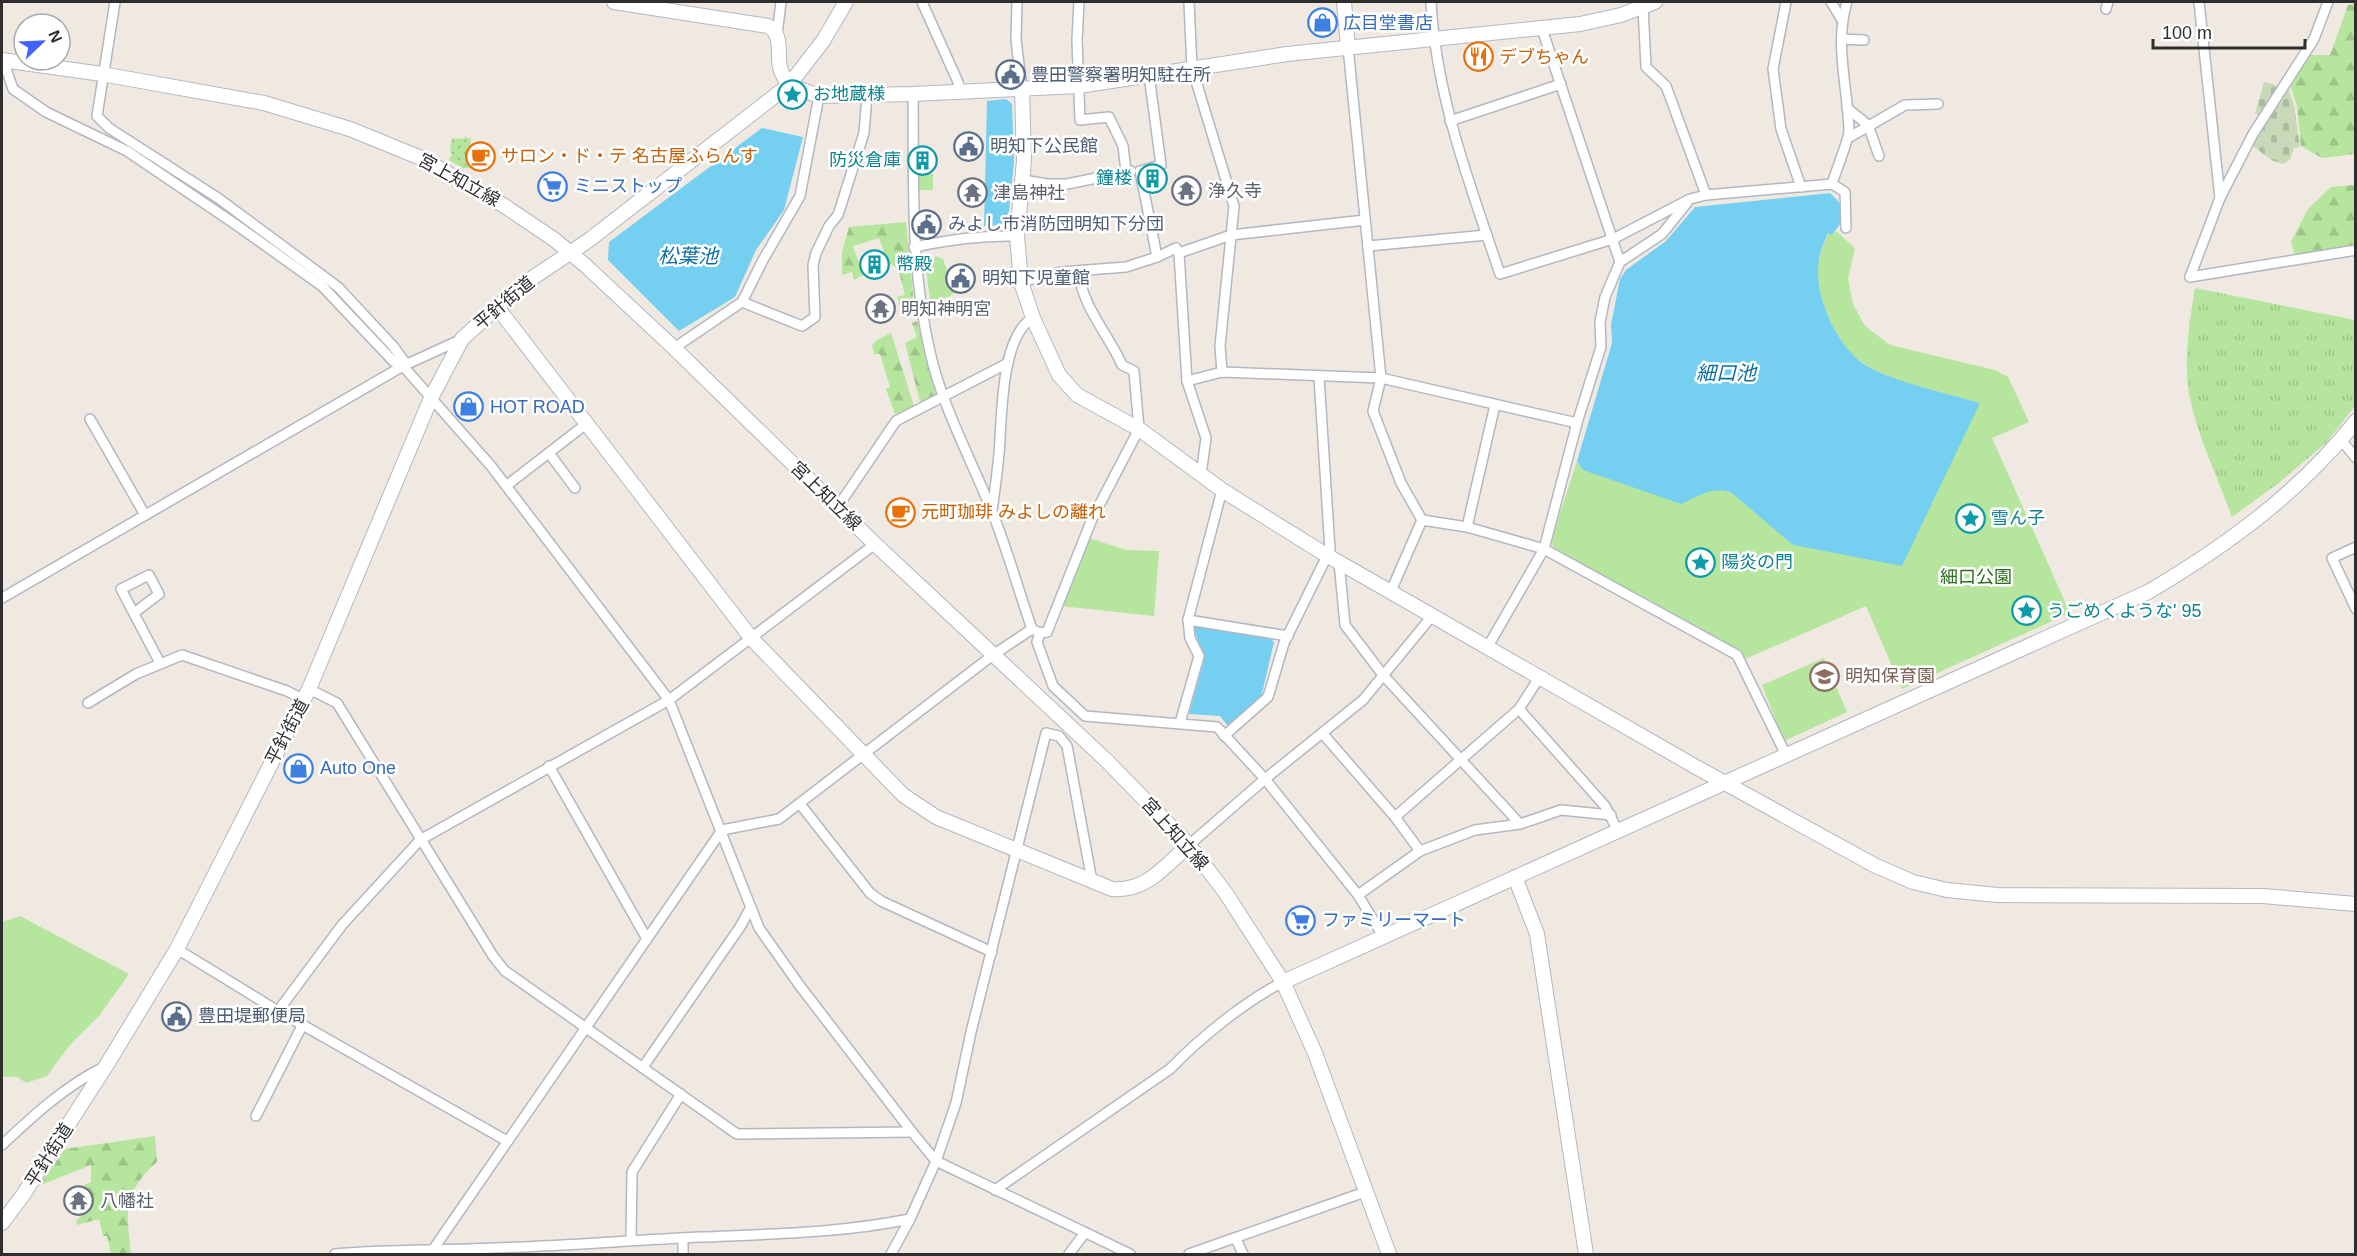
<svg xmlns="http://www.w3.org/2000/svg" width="2357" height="1256" viewBox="0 0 2357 1256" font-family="Helvetica,'Noto Sans JP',sans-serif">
<defs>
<pattern id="grass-tufts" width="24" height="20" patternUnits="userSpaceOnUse" patternTransform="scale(1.5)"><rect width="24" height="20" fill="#b6e59e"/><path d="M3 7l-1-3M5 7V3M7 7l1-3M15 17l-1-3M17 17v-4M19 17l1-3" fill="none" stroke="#9dc588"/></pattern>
<pattern id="forest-firs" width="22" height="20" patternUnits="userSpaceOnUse" patternTransform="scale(1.5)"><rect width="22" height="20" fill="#b6e59e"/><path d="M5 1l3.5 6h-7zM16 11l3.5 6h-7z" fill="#9dc588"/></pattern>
<pattern id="cemetery-stones" width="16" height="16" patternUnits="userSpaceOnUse" patternTransform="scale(1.5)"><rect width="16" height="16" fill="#c8d9b8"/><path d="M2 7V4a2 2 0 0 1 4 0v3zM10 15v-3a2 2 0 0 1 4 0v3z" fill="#acbb9e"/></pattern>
<pattern id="garden-dots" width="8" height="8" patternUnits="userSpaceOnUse" patternTransform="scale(1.5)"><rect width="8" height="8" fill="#b6e59e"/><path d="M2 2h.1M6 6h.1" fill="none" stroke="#9dc588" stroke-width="1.8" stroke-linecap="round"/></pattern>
</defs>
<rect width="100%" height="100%" fill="#efe9e1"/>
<path fill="url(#grass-tufts)" d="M 2195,288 L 2355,320 L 2355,406 L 2326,443 L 2276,485 L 2232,517 C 2218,478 2199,440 2190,399 C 2183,362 2189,324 2195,288 Z"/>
<g fill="url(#forest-firs)">
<path d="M 2355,4 L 2355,154 L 2322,158 L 2301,146 L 2297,106 L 2290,85 L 2309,55 L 2330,55 L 2348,5 Z"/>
<path d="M 2355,185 L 2355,245 L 2295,256 L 2291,242 L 2308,209 L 2331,187 Z"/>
<path d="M 906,222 L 915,315 L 904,318 L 897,297 L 905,295 L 898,268 L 888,263 L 879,238 L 853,246 L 863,275 L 854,280 L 852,272 L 842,275 L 842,252 L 849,227 Z"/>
<path d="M 917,321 L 936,396 L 920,402 L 905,343 L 917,337 L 912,323 Z"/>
<path d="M 891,333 L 914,406 L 895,414 L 886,389 L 890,387 L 880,354 L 874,354 L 872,345 L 877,340 Z"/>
<path d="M 155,1136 L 157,1162 C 121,1195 127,1209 131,1254 L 111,1254 L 107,1236 L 103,1236 L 99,1219 L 77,1225 L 76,1221 L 92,1205 L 84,1185 L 91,1182 L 91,1165 L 38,1186 L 65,1149 Z"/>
</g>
<g fill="url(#cemetery-stones)">
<path d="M 2264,82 L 2279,86 L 2260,117 L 2255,113 Z"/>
<path d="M 2288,88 L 2294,105 L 2300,147 L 2294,148 L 2290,160 L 2283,164 L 2271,160 L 2252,145 Z"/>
</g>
<g fill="#b6e59e">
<path d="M 919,173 L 933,174 L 933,190 L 919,190 Z"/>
<path d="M 1836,231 L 1855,248 L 1848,279 L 1853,304 L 1865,326 L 1890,345 L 1995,370 L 2008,377 L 2029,422 L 1992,438 L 2070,613 L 1902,689 L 1866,606 L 1743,660 L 1740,653 L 1555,550 L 1551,541 L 1577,461 L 1583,470 L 1712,490 L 1722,489 L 1732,493 L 1979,403 C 1945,393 1892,383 1863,363 C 1835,345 1812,290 1819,258 C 1821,249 1826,240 1829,232 L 1832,235 Z"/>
<path d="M 936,256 L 943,259 L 955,292 L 949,297 L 930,301 L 926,267 Z"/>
<path d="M 1089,538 L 1126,550 L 1159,551 L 1154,616 L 1061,606 Z"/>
<path d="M 1824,658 L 1847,712 L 1784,741 L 1762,685 Z"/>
<path d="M 20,916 L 129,974 L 99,1016 L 69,1046 L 47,1076 L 26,1083 L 18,1077 L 2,1077 L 2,922 Z"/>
</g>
<path fill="url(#garden-dots)" d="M 465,137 L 471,139 L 468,161 L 476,165 L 475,168 L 463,168 L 449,160 L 452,155 L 450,150 L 452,138 L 463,139 Z"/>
<g fill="#75cff0">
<path d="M 1006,99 L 1012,104 L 1014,162 L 1008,220 L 1000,225 L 984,226 L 987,101 Z"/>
<path d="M 762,128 L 803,137 L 784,210 L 756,250 L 735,297 L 679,331 L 608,260 L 609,242 Z"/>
<path d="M 1830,193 L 1839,202 L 1843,220 L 1832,235 L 1828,233 C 1825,241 1820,250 1819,259 C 1813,293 1834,341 1861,362 C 1884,380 1950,394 1980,403 L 1902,566 L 1793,545 L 1732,493 C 1715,485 1698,496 1681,504 L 1583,470 L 1577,461 L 1612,343 L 1611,325 L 1620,279 L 1626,270 L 1666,241 L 1695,207 Z"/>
<path d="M 1193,625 L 1270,638 L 1274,642 L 1261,698 L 1228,726 L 1220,716 L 1189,714 L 1204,660 Z"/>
</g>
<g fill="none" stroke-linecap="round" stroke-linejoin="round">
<defs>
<g id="street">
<path d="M 115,2 L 97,116 L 109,128 L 218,198 L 338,287 L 393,346 L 404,361 L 403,366 L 491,466 L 669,700 L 759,928 L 800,986 L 912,1132 L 936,1161 L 1130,1254"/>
<path d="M 922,2 L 958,82 L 960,91"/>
<path d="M 1017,2 L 1016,40 L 1022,89"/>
<path d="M 1079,2 L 1077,40 L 1080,120 L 1109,117 L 1123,146 L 1126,171"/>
<path d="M 1189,2 L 1192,68 L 1234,206 L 1220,346 L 1222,372"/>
<path d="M 1431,2 C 1436,96 1470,185 1500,274 L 1613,239 L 1690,199 L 1706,195 L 1832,184 L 1845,192 L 1846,228"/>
<path d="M 1786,2 L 1773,69 L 1781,129 L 1801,187"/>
<path d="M 1831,2 L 1842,20"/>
<path d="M 2199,2 L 2220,198"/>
<path d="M 1643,7 L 1646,67 L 1666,86 L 1706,195"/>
<path d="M 2106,9 L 2108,2"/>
<path d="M 777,35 L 781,2"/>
<path d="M 1842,39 L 1864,40"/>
<path d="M 1348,47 L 1381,378 L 1373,411 L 1401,483 L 1422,520"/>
<path d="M 3,60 L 13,89 L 46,112 L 127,151 L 235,224 L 322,286 L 394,362 L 403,366"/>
<path d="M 1149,75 L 1161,165 L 1140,171 L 1157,257"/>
<path d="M 913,94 C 914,181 910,267 930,352 C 942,406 970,457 991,509 C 1007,548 1018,589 1032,629 L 1040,633 L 1047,632 L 1092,519 L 1139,429 L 1134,371 L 1122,365 C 1109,335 1081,305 1079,272"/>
<path d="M 1847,108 L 1868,125 L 1879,156"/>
<path d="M 1450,121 L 1561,84"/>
<path d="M 1848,138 L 1905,105 L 1938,104"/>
<path d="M 1023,180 L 1047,184 L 1067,184 L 1131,171"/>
<path d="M 1832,184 C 1835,173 1849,139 1849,131 C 1848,88 1834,44 1847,2"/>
<path d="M 1368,246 L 1487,235"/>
<path d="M 914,247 C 949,240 981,235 1017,236"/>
<path d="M 1179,253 L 1231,235 L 1365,220"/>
<path d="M 1620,262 L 1662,234 L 1687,203"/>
<path d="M 2190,277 L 2220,198 L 2253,134 L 2314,39 L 2328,2"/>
<path d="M 2190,277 L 2356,250"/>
<path d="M 1021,282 L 1061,272 L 1126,267 L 1157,257 L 1176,248 L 1179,253 L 1187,381 L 1206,438 L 1201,475"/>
<path d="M 742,302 L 802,326 L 815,317 L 813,265 L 816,253 L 829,226 L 838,215 L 864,133 L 867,95"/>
<path d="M 674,348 L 742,302 L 763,260 L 800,196 L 819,96"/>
<path d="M 1187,381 L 1222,372 L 1381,378 L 1577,423"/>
<path d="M 90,419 L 145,515"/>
<path d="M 2341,440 L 2356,458"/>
<path d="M 549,453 L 575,488"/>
<path d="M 506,486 L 586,424"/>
<path d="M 837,508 L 896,421 L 1008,363"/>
<path d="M 992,510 C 995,491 997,473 999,454 C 1002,420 1000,336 1033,318"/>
<path d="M 1422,520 L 1467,527 L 1544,549 L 1737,655 L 1786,755"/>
<path d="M 1467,527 L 1495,405"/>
<path d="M 2356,547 L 2332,558 L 2356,609"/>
<path d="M 1339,562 L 1345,625 L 1383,675 L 1520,824"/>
<path d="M 1391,591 L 1422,520"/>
<path d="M 2,598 L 403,366 L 462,339"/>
<path d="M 134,613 L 159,594 L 149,575 L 121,589 L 160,663"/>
<path d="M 1188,620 L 1288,636"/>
<path d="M 1040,633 L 1037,642 L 1053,686 L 1085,716 L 1217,727 L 1265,779 L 1358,895 L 1383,936"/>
<path d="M 1487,648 L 1544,549 L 1577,423 L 1601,347 L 1600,322 L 1605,297 L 1620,262 L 1542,29"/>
<path d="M 309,689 L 337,703 L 493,956 L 505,971 L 737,1134 L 912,1132"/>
<path d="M 88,703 L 136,674 L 182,655 L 287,691 L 304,700"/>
<path d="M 1519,709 L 1605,806 L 1618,831"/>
<path d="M 1180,723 L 1199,656 L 1190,638 L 1188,620 L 1222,490"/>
<path d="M 1323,734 L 1395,817 L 1519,709 L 1539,678"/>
<path d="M 1224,736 L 1268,697 L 1284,643 L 1330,550 L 1319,377"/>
<path d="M 549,766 L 647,939"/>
<path d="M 800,804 L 870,893 L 881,901 L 992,952"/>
<path d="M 1395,817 L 1420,851"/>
<path d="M 1189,845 L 1265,779 L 1363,700 L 1432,616"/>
<path d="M 1358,895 L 1420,851 L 1475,830 L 1520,824 L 1561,810 L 1611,815"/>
<path d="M 177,949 L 278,1011 L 507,1141"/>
<path d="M 278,1011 L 342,925 L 420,840 L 669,700 L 875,544"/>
<path d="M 643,1067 L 740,927 L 751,907"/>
<path d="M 256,1116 L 303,1024"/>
<path d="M 2,1145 C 33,1116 65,1086 104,1067"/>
<path d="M 995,1190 L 1170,1069 C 1200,1038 1244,1002 1283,982"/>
<path d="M 683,1238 L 683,1254"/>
<path d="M 1236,1239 L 1243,1254"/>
<path d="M 631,1240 L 632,1172 L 681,1094"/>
<path d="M 335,1254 C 388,1249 441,1251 494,1248 C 563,1246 633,1240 702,1237 C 772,1234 841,1233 910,1219"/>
<path d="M 430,1254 L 722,830 L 779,819 L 993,655 L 1032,629"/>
<path d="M 891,1254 L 910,1219 L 936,1161 L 956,1103 L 971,1032 L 1046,733 L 1059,736 L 1067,746 L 1092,881"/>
<path d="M 1069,1254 L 1084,1234"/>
<path d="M 1189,1254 L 1365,1192"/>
</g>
<g id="secondary">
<path d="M 614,2 L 768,26 C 783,34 777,52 780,67 C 781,74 785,79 789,85 L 819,96 L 913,94 L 1079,86 L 1287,54 L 1580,24 L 1621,15 L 1655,2"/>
<path d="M 1344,2 L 1348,47"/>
<path d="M 2,60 L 102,74 L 264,103 L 350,129 L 421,158 L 503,205 L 555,240 L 586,266 L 674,348 L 875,544 L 1106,760 L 1189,845 L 1225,892 L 1283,982 L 1315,1053 L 1389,1254"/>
<path d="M 1022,89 L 1024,161 L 1017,236 L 1021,282 L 1033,318 L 1059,375 L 1077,395 L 1139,429 L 1222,490 L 1328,556 L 1696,767 L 1874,865 L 1913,882 L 1947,890 L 1997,895 L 2263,896 L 2356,904"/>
<path d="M 497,307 L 752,639 L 903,795 L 936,817 L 1112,889 C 1146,892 1165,866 1189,845"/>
<path d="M 1515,877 L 1537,934 L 1586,1254"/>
<path d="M 1283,982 L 2148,592 C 2226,546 2299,493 2356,421"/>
<path d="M 2,1223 L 23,1195 L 106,1066 L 177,949 L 309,689 L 431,398 L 462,339 L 497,307 L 531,279 L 589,240 L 789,85 L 823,41 L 846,2"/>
</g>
</defs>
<use href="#street" stroke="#b4b7c1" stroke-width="12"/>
<use href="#secondary" stroke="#b4b7c1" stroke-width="16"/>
<use href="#street" stroke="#fff" stroke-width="9"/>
<use href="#secondary" stroke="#fff" stroke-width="14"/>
</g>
<defs>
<symbol id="shop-ring" viewBox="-11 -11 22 22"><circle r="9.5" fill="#fff" stroke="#3f7fe0" stroke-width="1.5"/><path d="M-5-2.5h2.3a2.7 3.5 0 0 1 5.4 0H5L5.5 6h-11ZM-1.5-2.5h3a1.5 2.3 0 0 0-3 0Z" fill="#3f7fe0"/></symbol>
<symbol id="restaurant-ring" viewBox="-11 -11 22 22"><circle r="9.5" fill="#fff" stroke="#e8710a" stroke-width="1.5"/><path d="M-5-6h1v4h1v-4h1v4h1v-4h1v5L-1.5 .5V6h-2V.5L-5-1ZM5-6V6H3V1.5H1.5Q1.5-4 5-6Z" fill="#e8710a"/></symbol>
<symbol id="civic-ring" viewBox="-11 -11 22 22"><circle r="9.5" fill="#fff" stroke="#5c6f8a" stroke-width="1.5"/><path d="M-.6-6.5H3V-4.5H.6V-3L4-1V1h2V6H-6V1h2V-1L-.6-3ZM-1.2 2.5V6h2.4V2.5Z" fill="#5c6f8a"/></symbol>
<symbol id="sight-ring" viewBox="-11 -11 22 22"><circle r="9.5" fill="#fff" stroke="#0f9aa8" stroke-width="1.5"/><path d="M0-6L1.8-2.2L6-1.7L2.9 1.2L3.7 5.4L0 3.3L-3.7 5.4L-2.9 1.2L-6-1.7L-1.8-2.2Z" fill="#0f9aa8"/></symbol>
<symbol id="cafe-ring" viewBox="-11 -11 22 22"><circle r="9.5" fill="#fff" stroke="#e8710a" stroke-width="1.5"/><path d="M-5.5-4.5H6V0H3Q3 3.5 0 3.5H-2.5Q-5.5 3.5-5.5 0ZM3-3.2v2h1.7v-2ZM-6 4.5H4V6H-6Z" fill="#e8710a"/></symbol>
<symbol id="building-ring" viewBox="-11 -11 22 22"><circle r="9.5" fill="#fff" stroke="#0f9aa8" stroke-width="1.5"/><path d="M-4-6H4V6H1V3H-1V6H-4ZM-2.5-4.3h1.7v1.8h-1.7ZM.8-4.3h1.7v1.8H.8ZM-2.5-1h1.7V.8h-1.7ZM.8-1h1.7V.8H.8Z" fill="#0f9aa8"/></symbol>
<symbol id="supermarket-ring" viewBox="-11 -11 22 22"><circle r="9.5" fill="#fff" stroke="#3f7fe0" stroke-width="1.5"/><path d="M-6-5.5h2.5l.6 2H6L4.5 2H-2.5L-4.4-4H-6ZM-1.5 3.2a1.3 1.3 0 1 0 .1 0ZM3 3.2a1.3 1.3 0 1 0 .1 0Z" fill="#3f7fe0"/></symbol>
<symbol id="temple-ring" viewBox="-11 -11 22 22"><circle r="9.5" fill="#fff" stroke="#6b7280" stroke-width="1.5"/><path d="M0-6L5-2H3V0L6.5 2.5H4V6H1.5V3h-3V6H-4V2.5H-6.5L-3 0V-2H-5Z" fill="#6b7280"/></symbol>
<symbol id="school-ring" viewBox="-11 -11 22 22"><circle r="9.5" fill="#fff" stroke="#8d6e63" stroke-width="1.5"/><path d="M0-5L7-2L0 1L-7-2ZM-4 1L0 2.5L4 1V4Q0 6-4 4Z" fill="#8d6e63"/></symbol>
</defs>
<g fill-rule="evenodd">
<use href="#shop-ring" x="1306" y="6" width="33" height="33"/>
<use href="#restaurant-ring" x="1462" y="40" width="33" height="33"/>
<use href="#civic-ring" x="994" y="58" width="33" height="33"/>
<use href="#sight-ring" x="776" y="78" width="33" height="33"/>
<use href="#civic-ring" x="952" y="130" width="33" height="33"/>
<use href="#cafe-ring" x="464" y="140" width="33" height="33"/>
<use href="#building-ring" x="906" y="144" width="33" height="33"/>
<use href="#building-ring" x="1136" y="162" width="33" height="33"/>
<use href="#supermarket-ring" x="536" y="170" width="33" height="33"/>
<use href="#temple-ring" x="1170" y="174" width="33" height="33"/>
<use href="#temple-ring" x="956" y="176" width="33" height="33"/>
<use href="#civic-ring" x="910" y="208" width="33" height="33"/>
<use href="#building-ring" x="858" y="248" width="33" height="33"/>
<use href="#civic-ring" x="944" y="262" width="33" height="33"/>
<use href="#temple-ring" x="864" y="292" width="33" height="33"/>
<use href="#shop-ring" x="452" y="390" width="33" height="33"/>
<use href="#cafe-ring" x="884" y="496" width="33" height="33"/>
<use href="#sight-ring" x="1954" y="502" width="33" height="33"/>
<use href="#sight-ring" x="1684" y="546" width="33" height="33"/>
<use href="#sight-ring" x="2010" y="594" width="33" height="33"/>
<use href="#school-ring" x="1808" y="660" width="33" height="33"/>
<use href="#shop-ring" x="282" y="752" width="33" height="33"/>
<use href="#supermarket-ring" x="1284" y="904" width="33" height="33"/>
<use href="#civic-ring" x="160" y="1000" width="33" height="33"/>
<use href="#temple-ring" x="62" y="1184" width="33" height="33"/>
</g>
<g text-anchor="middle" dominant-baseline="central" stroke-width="5" stroke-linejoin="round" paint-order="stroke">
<g font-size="18" fill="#366cbe" stroke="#fff" text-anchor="start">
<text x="1343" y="23">広目堂書店</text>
<text x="574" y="186">ミニストップ</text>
<text x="490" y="407">HOT ROAD</text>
<text x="320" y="768">Auto One</text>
<text x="1322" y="920">ファミリーマート</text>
</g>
<g font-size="18" fill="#c56008" stroke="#fff" text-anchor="start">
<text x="1499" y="57">デブちゃん</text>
<text x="501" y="156">サロン・ド・テ 名古屋ふらんす</text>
<text x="921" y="512">元町珈琲 みよしの離れ</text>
</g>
<g font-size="18" fill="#4e5e75" stroke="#fff" text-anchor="start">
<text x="1031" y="75">豊田警察署明知駐在所</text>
<text x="990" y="146">明知下公民館</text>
<text x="948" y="224">みよし市消防団明知下分団</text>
<text x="982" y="278">明知下児童館</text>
<text x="198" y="1016">豊田堤郵便局</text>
</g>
<g font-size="18" fill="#0d838f" stroke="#fff" text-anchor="start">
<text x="813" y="94">お地蔵様</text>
<text x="901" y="160" text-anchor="end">防災倉庫</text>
<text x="1132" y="178" text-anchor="end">鐘楼</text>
<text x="896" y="264">幣殿</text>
<text x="1991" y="518">雪ん子</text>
<text x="1721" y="562">陽炎の門</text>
<text x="2047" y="611">うごめくような' 95</text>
</g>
<g font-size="18" fill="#2e2e2e" stroke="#fff">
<text transform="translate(459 180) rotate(29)">宮上知立線</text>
<text transform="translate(504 303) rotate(-40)">平針街道</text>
<text transform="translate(826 496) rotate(44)">宮上知立線</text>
<text transform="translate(287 732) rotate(-62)">平針街道</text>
<text transform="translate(1175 834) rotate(48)">宮上知立線</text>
<text transform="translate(49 1155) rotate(-57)">平針街道</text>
</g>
<g font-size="18" fill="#5b616d" stroke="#fff" text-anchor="start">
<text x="1208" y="191">浄久寺</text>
<text x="993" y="193">津島神社</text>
<text x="901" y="309">明知神明宮</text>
<text x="100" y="1201">八幡社</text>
</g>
<g font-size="18" fill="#2c6e1b" stroke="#fff">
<text x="1976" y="577">細口公園</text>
</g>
<g font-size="18" fill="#785e54" stroke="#fff" text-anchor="start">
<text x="1845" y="676">明知保育園</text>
</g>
<g font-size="20" font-style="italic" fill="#0d6fa3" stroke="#fff">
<text x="688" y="256">松葉池</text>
<text x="1726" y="373">細口池</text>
</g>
</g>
<rect width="2357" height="1256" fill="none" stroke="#2e2e2e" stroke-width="6"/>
<g transform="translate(42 42) rotate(67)"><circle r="28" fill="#ffffff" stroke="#ababab" stroke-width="1.5"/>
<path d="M0-4.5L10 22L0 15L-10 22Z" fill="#4264fb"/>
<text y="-9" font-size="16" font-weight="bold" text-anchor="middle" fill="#2e2e2e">N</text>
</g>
<path d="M2153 39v9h152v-9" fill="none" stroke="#2e2e2e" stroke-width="3"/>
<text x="2162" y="39" font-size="18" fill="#2e2e2e" stroke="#ffffff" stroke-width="4.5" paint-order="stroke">100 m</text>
</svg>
